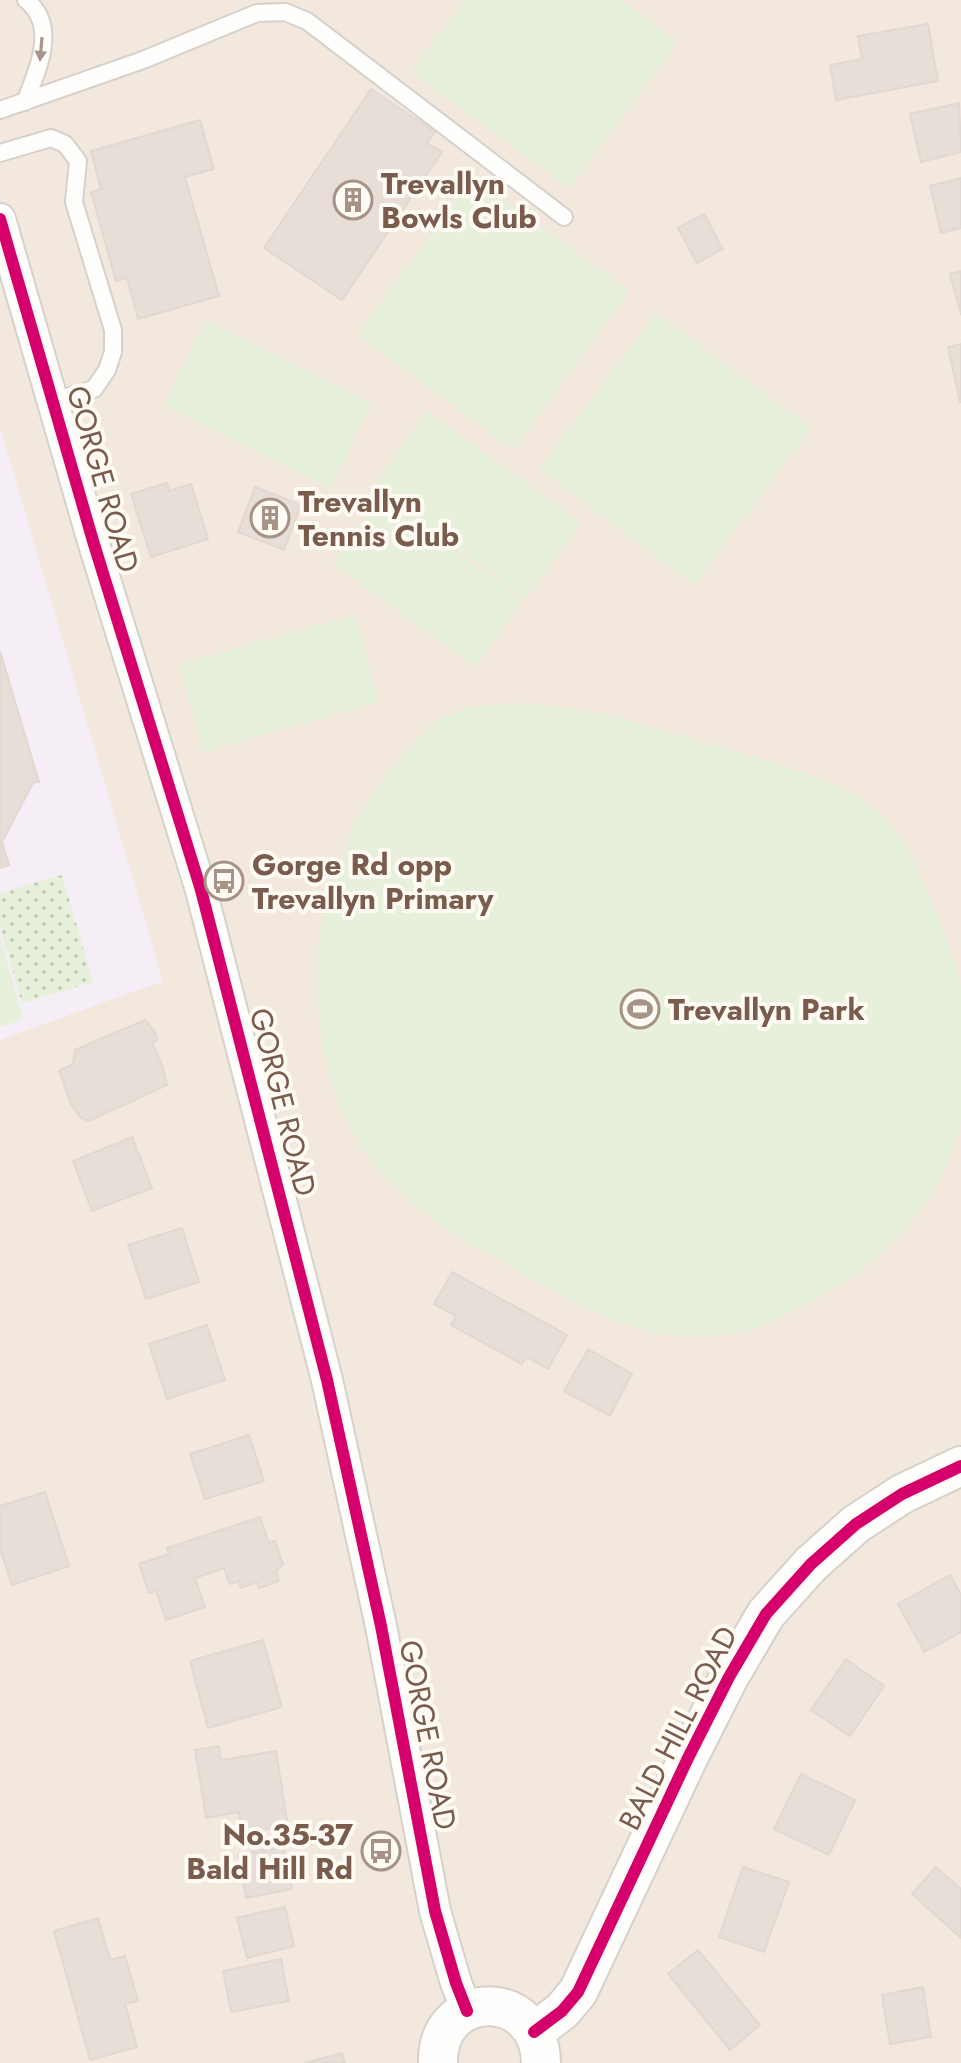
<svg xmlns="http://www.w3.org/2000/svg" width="961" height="2063" viewBox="0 0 961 2063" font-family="Jost,sans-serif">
<defs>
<pattern id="grass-dots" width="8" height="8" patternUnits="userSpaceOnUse" patternTransform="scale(2)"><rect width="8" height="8" fill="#e7f0db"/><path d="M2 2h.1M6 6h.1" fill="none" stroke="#c0c6b4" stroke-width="1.8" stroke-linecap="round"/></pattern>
</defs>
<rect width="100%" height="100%" fill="#f9f5f0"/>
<rect fill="#f2e8de" x="0" y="0" width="961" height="2063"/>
<path fill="#f6eef6" d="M 0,427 L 163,981 L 0,1040 Z"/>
<path fill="url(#grass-dots)" d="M 62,875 L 93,982 L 22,1003 L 0,927 L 0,893 Z"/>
<g fill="#e7f0db">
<path d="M 464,0 L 622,0 L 678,42 L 569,188 L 411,72 Z"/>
<path d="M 472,176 L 629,291 L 513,450 L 357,335 Z"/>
<path d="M 656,313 L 811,429 L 694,585 L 539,469 Z"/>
<path d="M 206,321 L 372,404 L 330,489 L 164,406 Z"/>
<path d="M 427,411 L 581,523 L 525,599 L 372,488 Z"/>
<path d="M 380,497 L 523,600 L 475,667 L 333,564 Z"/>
<path d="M 355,615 L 379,702 L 203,752 L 179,664 Z"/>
<path d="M 517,703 L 562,707 L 617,717 L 772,762 L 822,779 L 858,796 L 885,818 L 909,850 L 945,935 L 961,986 L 961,1121 C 951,1169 921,1217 885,1250 C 857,1277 821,1297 786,1314 C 776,1319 766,1325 756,1328 C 734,1334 708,1337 684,1336 C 624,1333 572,1301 520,1272 C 481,1250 439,1228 405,1197 C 347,1144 323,1081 318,1004 C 317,980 316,955 320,932 C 324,901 335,872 346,844 C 360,807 385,775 411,746 C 417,740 423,731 429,726 C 437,720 449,715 458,711 C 476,704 498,705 517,703 Z"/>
<path d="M 0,937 L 23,1019 L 0,1027 Z"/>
</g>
<g fill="#e6ded7" stroke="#e2d8d2" stroke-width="2">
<path d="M 928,24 L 938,81 L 836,100 L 830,65 L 862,59 L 858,36 Z"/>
<path d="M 371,89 L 435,132 L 427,143 L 442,152 L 342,300 L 264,248 Z"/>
<path d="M 959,103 L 961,152 L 921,162 L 910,114 Z"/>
<path d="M 200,120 L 214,169 L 185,177 L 219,296 L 138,319 L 127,278 L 116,281 L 91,192 L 101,189 L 91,151 Z"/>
<path d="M 961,178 L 961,228 L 941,233 L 930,186 Z"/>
<path d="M 704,214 L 723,249 L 697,263 L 678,228 Z"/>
<path d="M 961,271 L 961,315 L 950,274 Z"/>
<path d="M 961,344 L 961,402 L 960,402 L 948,347 Z"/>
<path d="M 167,483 L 169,491 L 191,484 L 208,539 L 151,557 L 131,494 Z"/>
<path d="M 255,487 L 301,505 L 284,550 L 238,532 Z"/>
<path d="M 0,651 L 39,782 L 33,783 L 2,842 L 9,865 L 0,868 Z"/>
<path d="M 145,1020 L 155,1032 L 157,1041 L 152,1043 L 162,1064 L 167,1085 L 89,1121 L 81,1118 L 71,1104 L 59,1071 L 73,1064 L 75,1050 Z"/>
<path d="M 132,1137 L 152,1188 L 92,1211 L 73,1161 Z"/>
<path d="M 182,1228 L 199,1282 L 146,1299 L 128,1245 Z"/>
<path d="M 452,1272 L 567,1335 L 548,1369 L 526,1357 L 522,1364 L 451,1325 L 456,1316 L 434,1304 Z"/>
<path d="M 207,1325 L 225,1380 L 167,1399 L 149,1344 Z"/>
<path d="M 588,1349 L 632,1374 L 610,1416 L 564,1391 Z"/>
<path d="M 249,1435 L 264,1481 L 205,1499 L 190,1454 Z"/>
<path d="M 45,1492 L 69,1566 L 12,1585 L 0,1549 L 0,1506 Z"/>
<path d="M 260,1517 L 269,1543 L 275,1541 L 283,1564 L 276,1571 L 279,1581 L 259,1588 L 257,1582 L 241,1588 L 239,1581 L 230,1584 L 224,1568 L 195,1578 L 205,1607 L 166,1620 L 156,1591 L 149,1593 L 139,1564 L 169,1554 L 167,1548 Z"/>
<path d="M 950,1575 L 961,1595 L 961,1632 L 924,1652 L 898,1604 Z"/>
<path d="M 263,1640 L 282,1707 L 208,1728 L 190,1661 Z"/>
<path d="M 846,1659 L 884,1686 L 850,1736 L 811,1710 Z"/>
<path d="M 219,1746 L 221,1760 L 276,1751 L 288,1826 L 242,1833 L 239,1812 L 206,1818 L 195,1750 Z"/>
<path d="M 801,1774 L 855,1800 L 829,1855 L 774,1829 Z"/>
<path d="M 283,1846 L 292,1889 L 246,1898 L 238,1855 Z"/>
<path d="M 743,1867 L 789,1882 L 764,1952 L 719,1937 Z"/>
<path d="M 936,1867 L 961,1889 L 961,1938 L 912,1894 Z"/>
<path d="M 285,1907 L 294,1946 L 247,1958 L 237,1918 Z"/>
<path d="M 98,1918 L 110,1960 L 125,1956 L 138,2001 L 125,2004 L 137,2047 L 90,2060 L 54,1931 Z"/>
<path d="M 698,1950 L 760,2025 L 730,2050 L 668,1974 Z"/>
<path d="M 281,1959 L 289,2001 L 231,2012 L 223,1971 Z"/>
<path d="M 923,1987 L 931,2037 L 890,2044 L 882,1995 Z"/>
<path d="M 342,2053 L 345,2063 L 305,2063 Z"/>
</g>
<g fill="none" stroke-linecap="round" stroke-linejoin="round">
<defs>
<g id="service">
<path d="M 25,102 C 37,71 59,26 26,0"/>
<path d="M 0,110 L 143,60 L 257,13 L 285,12 L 307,21 L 564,217"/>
<path d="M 0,153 L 51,138 L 65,144 L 78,161 L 74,202 L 113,330 L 113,352 L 107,370 L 94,389 L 53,401"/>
</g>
<path id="minor" d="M 0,219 L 93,541 L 201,890 L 327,1380 L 381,1626 L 435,1911 L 456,1983 L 467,2011"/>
<g id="tertiary">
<path d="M 534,2032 L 562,2011 L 578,1992 L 688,1758 L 729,1677 L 766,1614 L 811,1564 L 856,1524 L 902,1494 L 961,1466"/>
<path d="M 438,2063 C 436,1988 540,1987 541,2063"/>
</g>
</defs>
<use href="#service" stroke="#d7d1cb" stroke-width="20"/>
<use href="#minor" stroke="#d7d1cb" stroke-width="34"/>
<use href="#tertiary" stroke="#d7d1cb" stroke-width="42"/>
<use href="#service" stroke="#fefefd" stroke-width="16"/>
<use href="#minor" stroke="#fefefd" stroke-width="30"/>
<use href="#tertiary" stroke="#fefefd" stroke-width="38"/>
<defs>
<g id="cycleway">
<path d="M 0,219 L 93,541 L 201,890 L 327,1380 L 381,1626 L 435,1911 L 456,1983 L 467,2011"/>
<path d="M 534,2032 L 562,2011 L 578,1992 L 688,1758 L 729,1677 L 766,1614 L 811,1564 L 856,1524 L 902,1494 L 961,1466"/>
</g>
</defs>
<use href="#cycleway" stroke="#fffaf3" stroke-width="17"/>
<use href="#cycleway" stroke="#d6006c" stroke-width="12"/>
</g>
<defs><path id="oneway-solid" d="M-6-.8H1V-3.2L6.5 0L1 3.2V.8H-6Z" transform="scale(2)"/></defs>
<use fill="#a8958b" href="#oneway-solid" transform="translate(41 49) rotate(95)"/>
<defs>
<symbol id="building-ring" viewBox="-11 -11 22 22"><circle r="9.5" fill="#fffaf3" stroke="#a69286" stroke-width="1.5"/><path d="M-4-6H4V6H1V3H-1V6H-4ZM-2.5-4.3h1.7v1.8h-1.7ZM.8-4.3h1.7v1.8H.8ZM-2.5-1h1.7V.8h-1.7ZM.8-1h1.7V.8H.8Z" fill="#a69286"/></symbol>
<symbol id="bus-ring" viewBox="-11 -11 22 22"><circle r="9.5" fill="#fffaf3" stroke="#a69286" stroke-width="1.5"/><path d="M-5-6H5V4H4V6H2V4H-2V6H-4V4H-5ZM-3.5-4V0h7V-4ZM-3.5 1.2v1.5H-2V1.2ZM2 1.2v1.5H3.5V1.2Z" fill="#a69286"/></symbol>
<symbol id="stadium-ring" viewBox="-11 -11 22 22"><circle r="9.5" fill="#fffaf3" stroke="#a69286" stroke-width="1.5"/><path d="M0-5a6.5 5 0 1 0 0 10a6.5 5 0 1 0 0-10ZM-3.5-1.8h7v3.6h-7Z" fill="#a69286"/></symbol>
</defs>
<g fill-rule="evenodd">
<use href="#building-ring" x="331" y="178" width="44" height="44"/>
<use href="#building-ring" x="248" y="496" width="44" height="44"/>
<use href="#bus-ring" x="202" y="859" width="44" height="44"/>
<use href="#stadium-ring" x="618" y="987" width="44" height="44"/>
<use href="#bus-ring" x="359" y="1829" width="44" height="44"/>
</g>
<g text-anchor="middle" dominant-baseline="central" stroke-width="8" stroke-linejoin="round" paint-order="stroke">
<g font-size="30" font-weight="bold" fill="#7a5c4d" stroke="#fffaf3" text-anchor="start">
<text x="381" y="183">Trevallyn<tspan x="381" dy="34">Bowls Club</tspan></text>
<text x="298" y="501">Trevallyn<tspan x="298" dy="34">Tennis Club</tspan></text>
<text x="252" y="864">Gorge Rd opp<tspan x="252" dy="34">Trevallyn Primary</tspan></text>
<text x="668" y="1009">Trevallyn Park</text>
<text x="353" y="1834" text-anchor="end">No.35-37<tspan x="353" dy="34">Bald Hill Rd</tspan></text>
</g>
<g font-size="30" fill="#7a5c4d" stroke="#fffaf3">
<text transform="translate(103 479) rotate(74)">GORGE ROAD</text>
<text transform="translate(283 1102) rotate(76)">GORGE ROAD</text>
<text transform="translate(678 1728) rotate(-63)">BALD HILL ROAD</text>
<text transform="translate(428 1735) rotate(79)">GORGE ROAD</text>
</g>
</g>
</svg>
